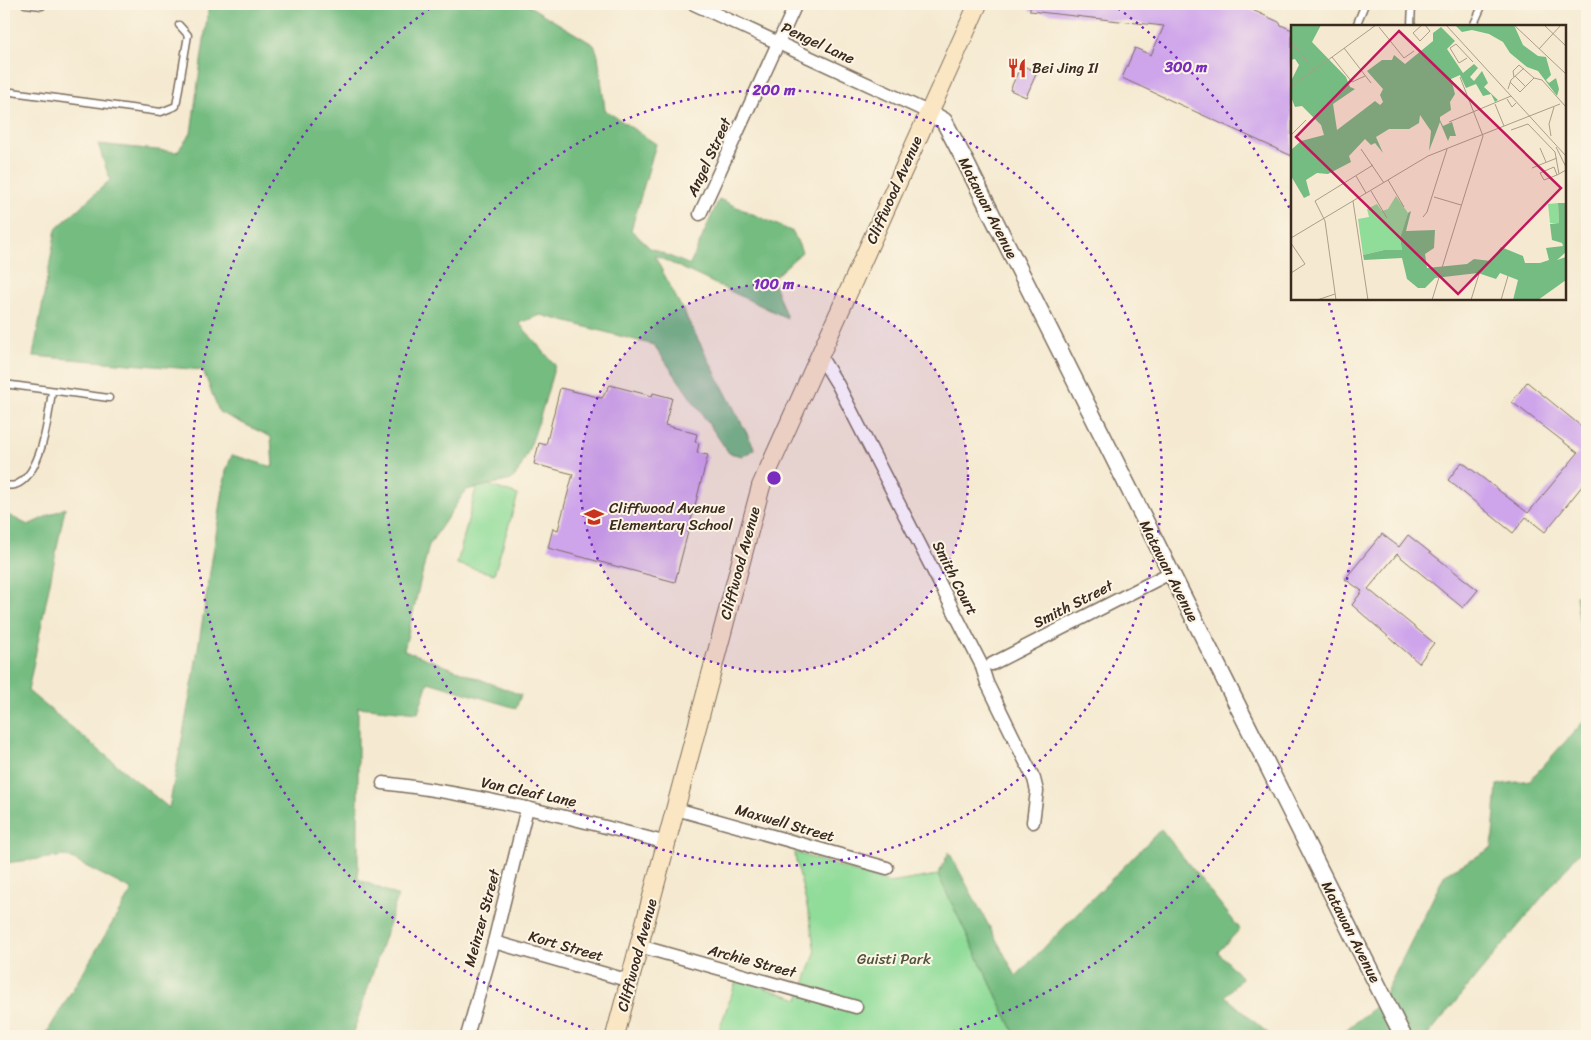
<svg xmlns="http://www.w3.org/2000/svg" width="1591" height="1040" viewBox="0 0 1591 1040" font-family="Sriracha,sans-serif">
<rect width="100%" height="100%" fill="#fcf5e5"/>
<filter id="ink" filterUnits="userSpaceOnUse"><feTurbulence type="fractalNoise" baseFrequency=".02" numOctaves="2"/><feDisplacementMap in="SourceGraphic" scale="10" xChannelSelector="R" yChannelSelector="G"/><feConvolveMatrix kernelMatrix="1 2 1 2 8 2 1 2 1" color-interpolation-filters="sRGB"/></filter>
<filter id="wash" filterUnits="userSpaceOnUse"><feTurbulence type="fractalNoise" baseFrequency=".0096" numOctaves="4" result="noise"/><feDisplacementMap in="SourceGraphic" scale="20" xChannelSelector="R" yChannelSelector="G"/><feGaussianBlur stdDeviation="1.12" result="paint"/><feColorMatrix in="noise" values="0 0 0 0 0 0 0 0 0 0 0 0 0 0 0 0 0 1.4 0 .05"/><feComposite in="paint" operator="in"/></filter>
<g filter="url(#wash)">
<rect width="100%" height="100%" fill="#f5ead1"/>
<g fill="#90dc99" stroke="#66835c">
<path d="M 488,485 L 518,495 L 494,574 L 457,564 L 476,488 Z"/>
<path d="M 794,852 L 890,883 L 938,875 L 1016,1036 L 717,1036 L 737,979 L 799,999 L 815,953 L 809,915 Z"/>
</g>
<g fill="#74bc81" stroke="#587350">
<path d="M 209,4 L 526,4 L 594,45 L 598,55 L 605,110 L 656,144 L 631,230 L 650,248 L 690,265 L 719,199 L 793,232 L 802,252 L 772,279 L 787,318 L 654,255 L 755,449 L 743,456 L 729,453 L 654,345 L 541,315 L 519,323 L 555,365 C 548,389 528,468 511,480 L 466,490 L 429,545 L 404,650 L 521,695 L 516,708 L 428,682 L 418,713 L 358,707 L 358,879 L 398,896 L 352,1036 L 45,1036 L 132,890 L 66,856 L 4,863 L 4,513 L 28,525 L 65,508 L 28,691 L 169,808 L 193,680 L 226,471 L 232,455 L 273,467 L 271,437 L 219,412 L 203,370 L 33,356 L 56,229 L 110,180 L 98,144 L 177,152 L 191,133 Z"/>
<path d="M 1587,594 L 1587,681 L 1576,595 Z"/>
<path d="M 1587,718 L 1587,843 L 1427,1036 L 1338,1036 L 1381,1002 L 1445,874 L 1492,848 L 1497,785 L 1530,780 Z"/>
<path d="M 1161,829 L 1240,929 L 1218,952 L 1242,978 L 1225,996 L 1271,1036 L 1016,1036 L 938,875 L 949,852 L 1016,976 Z"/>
</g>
<g id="blocks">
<g fill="#cea4eb">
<path d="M 1030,4 L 1239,4 L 1279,22 L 1281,25 L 1292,30 L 1292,156 L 1122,78 L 1135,48 L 1151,55 L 1164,26 L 1030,11 Z"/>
<path d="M 1021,65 L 1037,72 L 1026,97 L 1010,90 Z"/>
<path d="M 1527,382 L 1587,431 L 1587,480 L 1545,532 L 1526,517 L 1513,533 L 1448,480 L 1462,462 L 1528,513 L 1578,453 L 1512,402 Z"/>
<path d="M 610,385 L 652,396 L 653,393 L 672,398 L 665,425 L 697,434 L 695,442 L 699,443 L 697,453 L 708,455 L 675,582 L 548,548 L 553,528 L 558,530 L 573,474 L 534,464 L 539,443 L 546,445 L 560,388 L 602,398 Z"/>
<path d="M 1382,534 L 1399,547 L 1408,535 L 1478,590 L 1463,608 L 1397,554 L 1368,589 L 1434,643 L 1419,663 L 1352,605 L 1362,591 L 1345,579 Z"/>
</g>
</g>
</g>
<g filter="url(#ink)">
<use href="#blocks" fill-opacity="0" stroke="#7c6d5d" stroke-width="1"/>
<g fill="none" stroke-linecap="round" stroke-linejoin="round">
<defs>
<g id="service">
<path d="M 25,4 L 42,6"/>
<path d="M 1412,4 L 1411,25 L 1413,26"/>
<path d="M 1356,26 L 1365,4"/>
<path d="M 1473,26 L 1483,4"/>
<path d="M 4,91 L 161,112 L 176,106 L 188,35 L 179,25"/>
<path d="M 4,384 L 109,398"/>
<path d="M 4,485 C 7,485 12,486 15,485 C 42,476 49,414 52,391"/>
</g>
<g id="minor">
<path d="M 694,4 L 928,112"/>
<path d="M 700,214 L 796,4"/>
<path d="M 820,356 L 838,385 L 981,664 L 987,683 L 1034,779 L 1037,791 L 1033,822"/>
<path d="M 992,664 L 1170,573"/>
<path d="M 383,783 C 479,794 573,818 667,843"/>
<path d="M 676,809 L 887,868"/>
<path d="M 494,942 L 630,981"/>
<path d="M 639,946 L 856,1007"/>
<path d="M 467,1036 L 494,942 L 527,808"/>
</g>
<path id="tertiary" d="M 928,112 L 944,121 L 965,161 L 1403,1036"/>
<path id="secondary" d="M 615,1036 L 761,486 L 978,4"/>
</defs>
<use href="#service" stroke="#7c6d5d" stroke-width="9"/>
<use href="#minor" stroke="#7c6d5d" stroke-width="15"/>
<use href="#tertiary" stroke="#7c6d5d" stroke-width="19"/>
<use href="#secondary" stroke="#7c6d5d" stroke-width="20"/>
<use href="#service" stroke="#fff" stroke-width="6"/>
<use href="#minor" stroke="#fff" stroke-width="12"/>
<use href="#tertiary" stroke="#fff" stroke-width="16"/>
<use href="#secondary" stroke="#fbe6c3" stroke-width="18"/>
</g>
</g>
<circle cx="774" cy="478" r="194" fill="#7b2cbf" fill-opacity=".12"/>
<g fill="none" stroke="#7b2cbf" stroke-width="2.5" stroke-dasharray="2.5 5">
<circle cx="774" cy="478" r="194"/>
<circle cx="774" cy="478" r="388"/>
<path d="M609 1036A582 582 0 0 1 436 4M1112 4A582 582 0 0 1 1290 209M1329 303A582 582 0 0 1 939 1036"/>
</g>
<defs>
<symbol id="restaurant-bare" viewBox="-9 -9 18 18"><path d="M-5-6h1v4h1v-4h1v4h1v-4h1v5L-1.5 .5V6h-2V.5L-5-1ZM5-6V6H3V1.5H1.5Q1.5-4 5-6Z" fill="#c8321e" stroke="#fcf5e5" stroke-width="2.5" paint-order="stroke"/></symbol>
<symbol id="school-bare" viewBox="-9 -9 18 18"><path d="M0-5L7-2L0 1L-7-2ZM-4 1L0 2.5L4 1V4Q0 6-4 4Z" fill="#c8321e" stroke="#fcf5e5" stroke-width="2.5" paint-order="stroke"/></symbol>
</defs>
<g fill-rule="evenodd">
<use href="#restaurant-bare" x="1003" y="54" width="28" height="28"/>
<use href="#school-bare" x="580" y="503" width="28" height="28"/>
</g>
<g text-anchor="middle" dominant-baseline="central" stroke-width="4" stroke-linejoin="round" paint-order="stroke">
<g font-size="15" fill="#3b2a1e" stroke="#fcf5e5">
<text transform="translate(818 43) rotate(25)">Pengel Lane</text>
<text transform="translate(709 157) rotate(-65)">Angel Street</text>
<text transform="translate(894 190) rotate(-66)">Cliffwood Avenue</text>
<text transform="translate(988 208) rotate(63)">Matawan Avenue</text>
<text transform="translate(740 563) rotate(-75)">Cliffwood Avenue</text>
<text transform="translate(1169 571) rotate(63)">Matawan Avenue</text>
<text transform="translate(955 578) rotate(63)">Smith Court</text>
<text transform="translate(1073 604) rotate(-27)">Smith Street</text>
<text transform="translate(529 792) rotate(12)">Van Cleaf Lane</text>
<text transform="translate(785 823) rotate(16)">Maxwell Street</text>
<text transform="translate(482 918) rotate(-75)">Meinzer Street</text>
<text transform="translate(1351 932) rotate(63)">Matawan Avenue</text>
<text transform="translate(566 946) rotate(16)">Kort Street</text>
<text transform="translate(637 955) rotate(-75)">Cliffwood Avenue</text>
<text transform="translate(752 961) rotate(15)">Archie Street</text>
</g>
<g font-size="15" fill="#3b2a1e" stroke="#fcf5e5" text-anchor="start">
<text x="1032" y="68">Bei Jing II</text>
<text x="609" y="508">Cliffwood Avenue<tspan x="609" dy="17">Elementary School</tspan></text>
</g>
<g font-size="15" fill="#50563d" stroke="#fcf5e5">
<text x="894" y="959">Guisti Park</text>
</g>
</g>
<g transform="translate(1291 25)">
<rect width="275" height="275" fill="#f5ead1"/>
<path d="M 105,171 L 117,188 L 109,213 L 111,225 L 93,225 L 72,230 L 67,194 L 78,192 L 76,184 L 86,179 L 91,186 L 97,184 ZM 267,178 L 268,198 L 259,198 L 257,179 Z" fill="#90dc99"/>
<path d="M 0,0 L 30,0 L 21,17 L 55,52 L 59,62 L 64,64 L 42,79 L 46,105 L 84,76 L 89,80 L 92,77 L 89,70 L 92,64 L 76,46 L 91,35 L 101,35 L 103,30 L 114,39 L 142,16 L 142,8 L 150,2 L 164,16 L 156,24 L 172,48 L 183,39 L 187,43 L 179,52 L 183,56 L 191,46 L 197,58 L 193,62 L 207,75 L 204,77 L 200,69 L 192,71 L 185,59 L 175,63 L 169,50 L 160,54 L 164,69 L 159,77 L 160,85 L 149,92 L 149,95 L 152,101 L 161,97 L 165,111 L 159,111 L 157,116 L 149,97 L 138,126 L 140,106 L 129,90 L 128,98 L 118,104 L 98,104 L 85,112 L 92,128 L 84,118 L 80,120 L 74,114 L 58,131 L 60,137 L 37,149 L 26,148 L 15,155 L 19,170 L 13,173 L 0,151 L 0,125 L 10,116 L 33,110 L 30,100 L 11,81 L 4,82 L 0,72 L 0,56 L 8,40 L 4,34 L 0,35 ZM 164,0 L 223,0 L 232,20 L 247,31 L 255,32 L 260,50 L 255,55 L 258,58 L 265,53 L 268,64 L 266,71 L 247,46 L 236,42 L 219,28 L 212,17 L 198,9 L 181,5 L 171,7 ZM 275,172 L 275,227 L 266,235 L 275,232 L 275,255 L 247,275 L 222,275 L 227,255 L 209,248 L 205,254 L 187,248 L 144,253 L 134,263 L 127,263 L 116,254 L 111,233 L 73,235 L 72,230 L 93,225 L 111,225 L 109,213 L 117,188 L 120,186 L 115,206 L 144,205 L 143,223 L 134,229 L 136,243 L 176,239 L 183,234 L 200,236 L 210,222 L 232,231 L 234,238 L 249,238 L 258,235 L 255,223 L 272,221 L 271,218 L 261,215 L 259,199 L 268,198 L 267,178 L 274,178 Z" fill="#74bc81"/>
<path fill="none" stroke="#ab9d89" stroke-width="1" d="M 131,0 L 122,8 L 129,16 L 139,6 L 134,0M 155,0 L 275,131M 223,0 L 275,49M 253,0 L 275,21M 88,2 L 113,33 L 123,26M 0,17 L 23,45M 53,23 L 80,58M 248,24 L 270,0M 41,32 L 61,57 L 74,51M 176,33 L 168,38 L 159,23 L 165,19 L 182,37M 224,51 L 235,62M 243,53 L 251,55 L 275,82M 219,57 L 229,67 L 243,53 L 228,40 L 222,46 L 223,52M 0,62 L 85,0M 217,64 L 220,55 L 233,43M 216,74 L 221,82 L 225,78M 204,79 L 213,101M 158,97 L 220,71M 220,105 L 237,99 L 264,127 L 268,149M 0,110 L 15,95M 260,111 L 258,99 L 263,82M 265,122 L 275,142M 249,123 L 255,137M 70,124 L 93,158M 241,143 L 266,133M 266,150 L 263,142 L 249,148 L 253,155 L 266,150 L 268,149 L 275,145M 65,151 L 75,168M 97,155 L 113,182M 80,166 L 96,193M 143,172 L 170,180M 62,176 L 77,275M 132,192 L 136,187 L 156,124M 0,213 L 137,131 L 269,79M 0,218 L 14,239 L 0,248M 26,275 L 44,269M 45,275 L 34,196 L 24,176 L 82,140M 141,275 L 192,111 L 169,52M 180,275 L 188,249M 210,275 L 217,251"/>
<path fill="#c2185b" fill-opacity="0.15" stroke="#c2185b" stroke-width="2.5" d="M 108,6 L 270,163 L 167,269 L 5,112 Z"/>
<rect width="275" height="275" fill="none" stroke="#3b2a1e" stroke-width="2.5"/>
</g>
<circle cx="774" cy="478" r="8" fill="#7b2cbf" stroke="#fcf5e5" stroke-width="2.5"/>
<g font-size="15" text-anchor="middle" font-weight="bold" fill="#7b2cbf" stroke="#fcf5e5" stroke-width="4" stroke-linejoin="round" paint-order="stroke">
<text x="1186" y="72">300 m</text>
<text x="774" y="95">200 m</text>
<text x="774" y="289">100 m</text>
</g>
<rect width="1591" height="1040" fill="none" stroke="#fcf5e5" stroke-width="20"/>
</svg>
